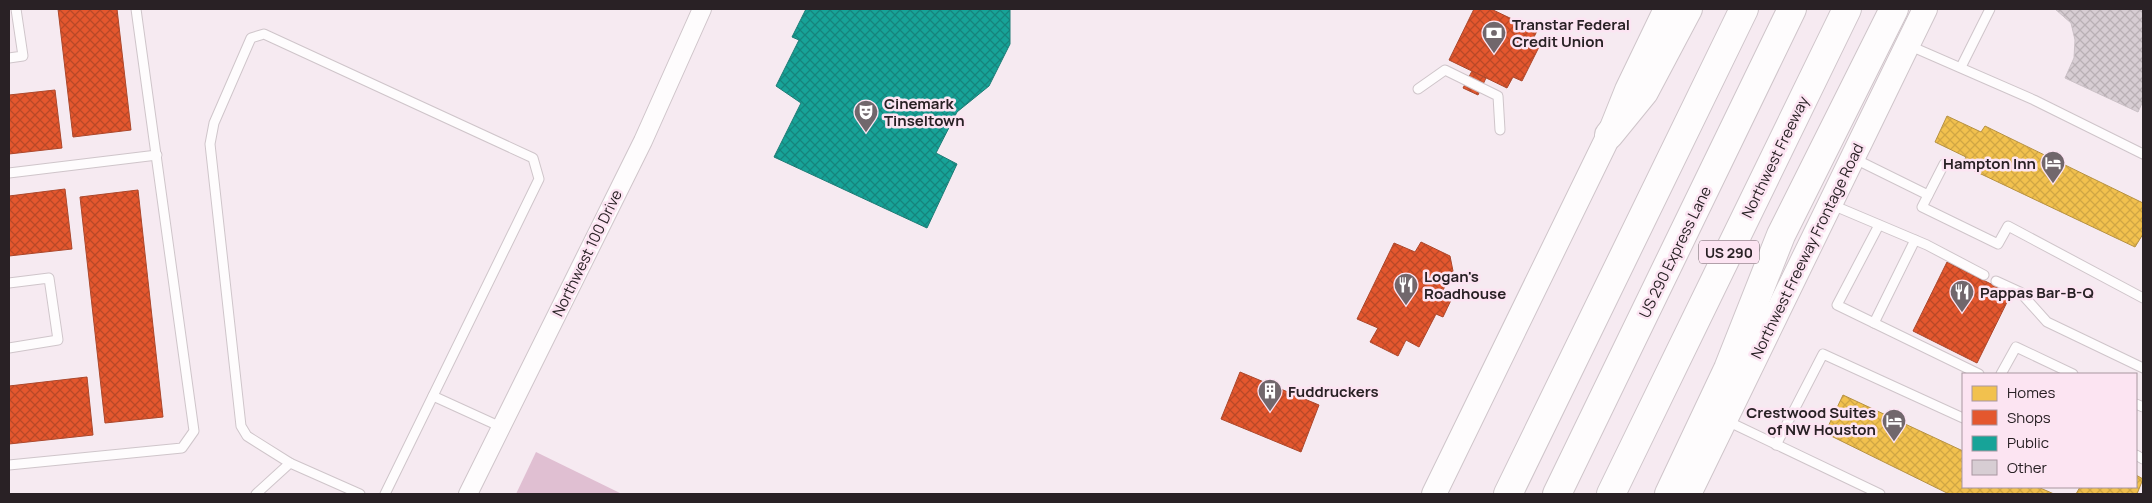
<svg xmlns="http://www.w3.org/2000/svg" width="2152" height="503" viewBox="0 0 2152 503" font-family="Manrope,sans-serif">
<defs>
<pattern id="homes-cross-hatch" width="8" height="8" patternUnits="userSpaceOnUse" patternTransform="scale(1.25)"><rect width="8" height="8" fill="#f2c14e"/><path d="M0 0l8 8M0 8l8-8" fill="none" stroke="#d0a644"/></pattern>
<pattern id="shops-cross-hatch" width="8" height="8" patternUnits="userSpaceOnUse" patternTransform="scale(1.25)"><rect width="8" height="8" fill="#e4572e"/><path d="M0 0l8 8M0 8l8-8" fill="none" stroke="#b94827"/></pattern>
<pattern id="public-cross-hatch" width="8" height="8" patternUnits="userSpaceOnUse" patternTransform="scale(1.25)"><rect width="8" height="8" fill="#17a398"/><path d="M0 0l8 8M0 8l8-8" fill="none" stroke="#15847c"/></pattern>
<pattern id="building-cross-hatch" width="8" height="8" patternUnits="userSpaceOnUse" patternTransform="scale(1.25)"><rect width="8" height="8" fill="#d7cdd3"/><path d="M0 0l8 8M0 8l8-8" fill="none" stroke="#b9b0b5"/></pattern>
</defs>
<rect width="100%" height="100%" fill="#f6eaf1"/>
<path fill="#e0bfd2" d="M 536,452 L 622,494 L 516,494 Z"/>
<g fill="url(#homes-cross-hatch)" stroke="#b69142">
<path d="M 1947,116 L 1981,132 L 1985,126 L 2143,203 L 2143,234 L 2135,247 L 1962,165 L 1966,157 L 1935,142 Z"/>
<path d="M 1843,395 L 1963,451 L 1963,487 L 2038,487 L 2054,494 L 1949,494 L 1825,433 Z"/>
<path d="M 2136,475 L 2143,479 L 2137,494 L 2076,494 L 2080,487 L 2136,487 Z"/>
</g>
<g fill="url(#shops-cross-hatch)" stroke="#ac472b">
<path d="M 58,9 L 117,9 L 131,130 L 73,137 Z"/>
<path d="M 1474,9 L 1491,9 L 1537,31 L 1531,43 L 1539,47 L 1522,81 L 1513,77 L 1507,88 L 1449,60 Z"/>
<path d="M 1472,71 L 1486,78 L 1478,95 L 1463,88 Z"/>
<path d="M 55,90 L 62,148 L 9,154 L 9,95 Z"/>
<path d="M 65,189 L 72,249 L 9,256 L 9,196 Z"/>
<path d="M 138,190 L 163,417 L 105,423 L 80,197 Z"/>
<path d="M 1421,242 L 1450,256 L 1453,271 L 1441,294 L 1452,298 L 1443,317 L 1436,314 L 1419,347 L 1406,340 L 1398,356 L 1370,342 L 1378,328 L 1357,319 L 1394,243 L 1415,252 Z"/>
<path d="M 1947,262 L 2011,294 L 1977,363 L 1913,331 Z"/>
<path d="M 1240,372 L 1319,405 L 1301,452 L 1221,419 Z"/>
<path d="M 87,377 L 93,435 L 9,444 L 9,386 Z"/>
</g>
<path fill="url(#public-cross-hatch)" stroke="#1c7c76" d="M 806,9 L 1010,9 L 1010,44 L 989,86 L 957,112 L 936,153 L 957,164 L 927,228 L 774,157 L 801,103 L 776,86 L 799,40 L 792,37 Z"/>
<path fill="url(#building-cross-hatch)" stroke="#cbc1c7" d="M 2055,9 L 2143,9 L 2143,101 L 2138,112 L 2065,78 L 2074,58 L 2075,40 L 2071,23 Z"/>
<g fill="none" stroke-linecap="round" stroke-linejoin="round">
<defs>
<g id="service">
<path d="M 1908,45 L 2034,100 L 2143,154"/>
<path d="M 9,58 L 23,56 L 16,9"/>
<path d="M 1961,67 L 1990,9"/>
<path d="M 1418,89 L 1445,70 L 1498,96 L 1500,130"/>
<path d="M 1853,158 L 1928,195"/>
<path d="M 1944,164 L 1922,207 L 1998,244 L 2008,226 L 2143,298"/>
<path d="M 9,173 L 157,155"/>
<path d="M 1830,204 L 1927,245 L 1984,275"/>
<path d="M 1879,225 L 1837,305 L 1979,374"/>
<path d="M 1996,281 L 2020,292 L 2047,322 L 2143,368"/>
<path d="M 9,283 L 49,278 L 58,340 L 9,348"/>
<path d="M 1874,323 L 1915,240"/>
<path d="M 2001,374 L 2016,347 L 2073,374"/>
<path d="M 433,396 L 501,427"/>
<path d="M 2136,404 L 2143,407"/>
<path d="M 1725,420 L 1880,494"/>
<path d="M 1776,445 L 1823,354 L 1963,418"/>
<path d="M 2136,455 L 2143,459"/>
<path d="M 290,463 L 247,436 L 241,426 L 210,144 L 214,123 L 251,38 L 264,34 L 533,158 L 539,179 L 385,494"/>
<path d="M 9,465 L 182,448 L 194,431 L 136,9"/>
<path d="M 256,494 L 290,463 L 360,494"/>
</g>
<path id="minor" d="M 468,494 L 643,141 L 702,9"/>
<g id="secondary">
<path d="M 1434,494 L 1609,135 L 1627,90 L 1666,9"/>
<path d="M 1689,494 L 1925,9"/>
</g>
<g id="motorway">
<path d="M 1609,135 L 1644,92 L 1688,9"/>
<path d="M 1508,494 L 1744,9"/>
<path d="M 1557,494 L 1792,9"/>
<path d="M 1611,494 L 1847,9"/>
<path d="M 1669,494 L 1728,369 L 1781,235 L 1894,9"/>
</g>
</defs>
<use href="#service" stroke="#cfc5ca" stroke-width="11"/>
<use href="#minor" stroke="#cfc5ca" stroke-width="20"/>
<use href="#secondary" stroke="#cfc5ca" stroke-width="26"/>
<use href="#motorway" stroke="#cfc5ca" stroke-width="30"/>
<use href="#service" stroke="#fefcfd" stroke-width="9"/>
<use href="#minor" stroke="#fefcfd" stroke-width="18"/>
<use href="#secondary" stroke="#fefcfd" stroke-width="24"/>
<use href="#motorway" stroke="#fefcfd" stroke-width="28"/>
</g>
<defs>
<symbol id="bank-pin" viewBox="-11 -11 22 30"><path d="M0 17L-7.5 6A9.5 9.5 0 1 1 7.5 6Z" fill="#71676c" stroke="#fce4f2"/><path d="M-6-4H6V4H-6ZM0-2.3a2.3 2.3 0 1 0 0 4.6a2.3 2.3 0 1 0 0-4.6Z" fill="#fff"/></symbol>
<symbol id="theatre-pin" viewBox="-11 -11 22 30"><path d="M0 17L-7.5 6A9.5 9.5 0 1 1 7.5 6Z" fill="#71676c" stroke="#fce4f2"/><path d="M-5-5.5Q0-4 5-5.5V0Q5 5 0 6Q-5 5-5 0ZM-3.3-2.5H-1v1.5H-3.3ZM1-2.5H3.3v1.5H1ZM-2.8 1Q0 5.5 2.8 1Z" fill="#fff"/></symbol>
<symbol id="hotel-pin" viewBox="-11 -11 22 30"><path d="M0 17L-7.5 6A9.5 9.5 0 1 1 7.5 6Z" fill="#71676c" stroke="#fce4f2"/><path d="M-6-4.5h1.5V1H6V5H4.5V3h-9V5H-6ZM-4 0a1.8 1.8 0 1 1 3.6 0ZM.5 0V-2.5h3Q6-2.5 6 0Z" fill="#fff"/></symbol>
<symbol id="restaurant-pin" viewBox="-11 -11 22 30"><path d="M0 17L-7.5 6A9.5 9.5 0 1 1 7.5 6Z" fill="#71676c" stroke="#fce4f2"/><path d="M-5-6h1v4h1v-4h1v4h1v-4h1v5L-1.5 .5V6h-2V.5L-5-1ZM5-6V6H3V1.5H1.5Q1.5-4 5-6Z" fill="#fff"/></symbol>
<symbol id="building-pin" viewBox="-11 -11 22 30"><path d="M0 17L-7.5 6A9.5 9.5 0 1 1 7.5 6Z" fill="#71676c" stroke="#fce4f2"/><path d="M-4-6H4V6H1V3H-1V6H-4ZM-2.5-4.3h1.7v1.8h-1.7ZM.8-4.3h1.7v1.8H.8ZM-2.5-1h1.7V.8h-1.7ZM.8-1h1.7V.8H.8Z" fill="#fff"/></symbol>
</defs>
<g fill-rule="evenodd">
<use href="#bank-pin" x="1480" y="19" width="28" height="38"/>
<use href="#theatre-pin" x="852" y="98" width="28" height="38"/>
<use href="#hotel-pin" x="2039" y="149" width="28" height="38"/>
<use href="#restaurant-pin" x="1392" y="271" width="28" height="38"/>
<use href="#restaurant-pin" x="1948" y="278" width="28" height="38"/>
<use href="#building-pin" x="1256" y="377" width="28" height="38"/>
<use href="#hotel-pin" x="1880" y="407" width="28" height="38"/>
</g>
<g text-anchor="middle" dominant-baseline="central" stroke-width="5" stroke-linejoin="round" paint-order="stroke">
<rect fill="#fce4f2" stroke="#685c62" stroke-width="1" x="1699" y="240.5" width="60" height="23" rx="4"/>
<g font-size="14" font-weight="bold" fill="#292125">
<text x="1729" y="252">US 290</text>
</g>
<g font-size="15" font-weight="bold" fill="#292125" stroke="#fce4f2" text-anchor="start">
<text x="1512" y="24">Transtar Federal<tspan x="1512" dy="17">Credit Union</tspan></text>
<text x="884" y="103">Cinemark<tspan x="884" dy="17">Tinseltown</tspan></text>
<text x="2036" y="163" text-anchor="end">Hampton Inn</text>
<text x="1424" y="276">Logan's<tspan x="1424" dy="17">Roadhouse</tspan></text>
<text x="1980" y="292">Pappas Bar-B-Q</text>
<text x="1288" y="391">Fuddruckers</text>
<text x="1876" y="412" text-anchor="end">Crestwood Suites<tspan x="1876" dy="17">of NW Houston</tspan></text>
</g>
<g font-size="15" fill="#292125" stroke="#fce4f2">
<text transform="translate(1775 157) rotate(-64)">Northwest Freeway</text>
<text transform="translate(1807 251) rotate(-64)">Northwest Freeway Frontage Road</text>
<text transform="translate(1675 252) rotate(-64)">US 290 Express Lane</text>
<text transform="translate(587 253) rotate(-64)">Northwest 100 Drive</text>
</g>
</g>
<rect width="2152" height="503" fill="none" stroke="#292125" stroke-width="20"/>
<rect x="1962" y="373" width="175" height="115" fill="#fce4f2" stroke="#a896a0"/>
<rect x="1972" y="386" width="25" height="15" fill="#f2c14e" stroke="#a896a0"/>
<text x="2007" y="398" font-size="15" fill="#292125">Homes</text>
<rect x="1972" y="410" width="25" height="15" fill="#e4572e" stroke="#a896a0"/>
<text x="2007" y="423" font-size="15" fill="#292125">Shops</text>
<rect x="1972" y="436" width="25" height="15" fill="#17a398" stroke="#a896a0"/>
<text x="2007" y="448" font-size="15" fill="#292125">Public</text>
<rect x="1972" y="460" width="25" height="15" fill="#d7cdd3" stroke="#a896a0"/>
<text x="2007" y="473" font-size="15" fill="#292125">Other</text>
</svg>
